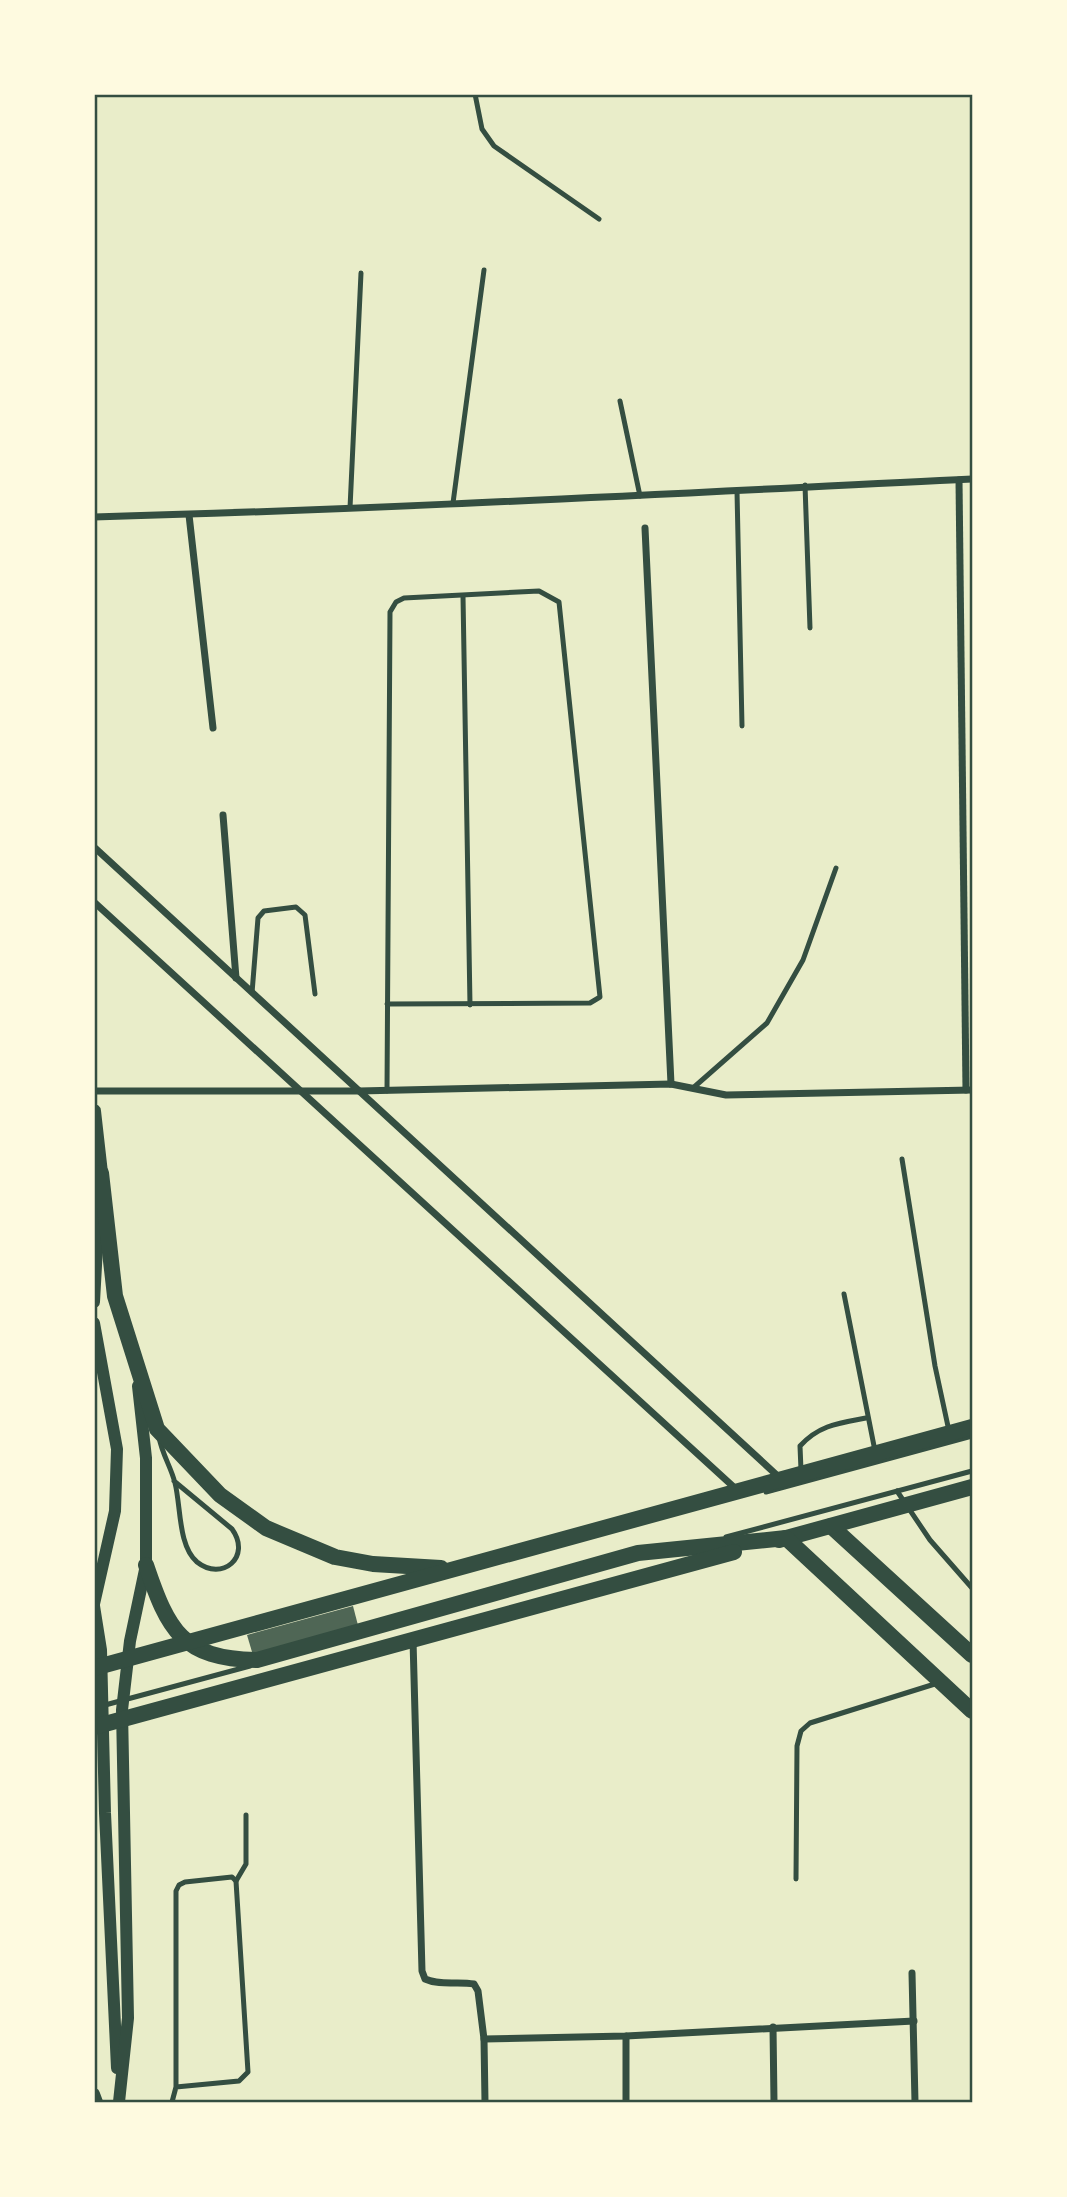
<svg xmlns="http://www.w3.org/2000/svg" width="1067" height="2197" viewBox="0 0 1067 2197" font-family="'Source Sans 3',sans-serif">
<rect width="100%" height="100%" fill="#e9edc9"/>
<path fill="#4f6655" d="M 353,1606 L 360,1633 L 255,1662 L 247,1635 Z"/>
<g fill="none" stroke-linecap="round" stroke-linejoin="round">
<g stroke="#344e41" stroke-width="5">
<path d="M 475,94 L 482,129 L 494,146 L 599,219"/>
<path d="M 620,401 L 640,496"/>
<path d="M 805,485 L 810,628"/>
<path d="M 737,491 L 742,726"/>
<path d="M 453,503 L 484,270"/>
<path d="M 350,508 L 361,273"/>
<path d="M 463,596 L 470,1005"/>
<path d="M 252,993 L 258,918 L 264,911 L 296,907 L 305,915 L 315,994"/>
<path d="M 387,1004 L 590,1003 L 600,997 L 559,602 L 539,591 L 404,598 L 396,602 L 390,612 L 387,1091"/>
<path d="M 693,1088 L 767,1023 L 803,960 L 836,868"/>
<path d="M 902,1159 L 935,1366 L 949,1431"/>
<path d="M 844,1294 L 875,1451"/>
<path d="M 159,1437 C 162,1454 171,1467 175,1483 C 181,1506 178,1546 197,1562 C 222,1582 252,1557 232,1529 L 174,1481"/>
<path d="M 801,1470 L 800,1446 C 819,1425 839,1423 866,1418"/>
<path d="M 897,1491 L 930,1540 L 972,1588"/>
<path d="M 766,1492 L 972,1436"/>
<path d="M 726,1537 L 972,1471"/>
<path d="M 94,1708 L 250,1666"/>
<path d="M 796,1879 L 797,1746 L 801,1731 L 810,1723 L 938,1683"/>
<path d="M 236,1881 L 246,1864 L 246,1815"/>
<path d="M 172,2102 L 176,2087 L 176,1891 L 179,1885 L 185,1882 L 232,1877 L 236,1881 L 248,2072 L 239,2081 L 176,2087"/>
</g>
<g stroke="#344e41" stroke-width="7">
<path d="M 959,480 L 966,1090"/>
<path d="M 189,515 L 213,728"/>
<path d="M 94,517 C 387,509 680,493 972,479"/>
<path d="M 645,528 L 671,1084"/>
<path d="M 223,815 L 236,978"/>
<path d="M 94,847 L 781,1479"/>
<path d="M 94,902 L 737,1490"/>
<path d="M 94,1091 L 359,1091 L 671,1084 L 726,1095 L 972,1090"/>
<path d="M 413,1640 L 422,1971 L 425,1979 C 440,1986 458,1981 474,1984 L 478,1991 L 484,2039 L 485,2102"/>
<path d="M 912,1973 L 915,2102"/>
<path d="M 773,2027 L 774,2102"/>
<path d="M 626,2036 L 626,2102"/>
<path d="M 484,2039 L 626,2036 L 914,2021"/>
</g>
<g stroke="#344e41" stroke-width="12">
<path d="M 94,1209 L 104,1239"/>
<path d="M 94,1302 L 98,1229"/>
<path d="M 94,1323 L 117,1449 L 115,1511 L 94,1604"/>
<path d="M 94,1606 L 101,1650 L 105,1813 L 117,2068"/>
<path d="M 94,2094 L 97,2102"/>
<path d="M 119,2102 L 128,2018 L 122,1710 L 130,1641 L 146,1565 L 146,1458 L 138,1386"/>
</g>
<path stroke="#344e41" stroke-width="14" d="M 94,1111 L 101,1173"/>
<g stroke="#344e41" stroke-width="16">
<path d="M 101,1173 L 115,1296 L 157,1429 L 220,1495 L 266,1528 L 335,1557 L 373,1564 L 441,1568"/>
<path d="M 831,1526 L 972,1655"/>
<path d="M 779,1540 L 972,1487"/>
<path d="M 146,1565 C 168,1630 182,1659 257,1660 L 638,1553 L 786,1538 L 972,1711"/>
<path d="M 94,1668 L 972,1427"/>
<path d="M 94,1727 L 734,1552"/>
</g>
</g>
<rect width="1067" height="2197" fill="none" stroke="#fefae0" stroke-width="192"/>
<rect x="96" y="96" width="875" height="2005" fill="none" stroke="#344e41" stroke-width="2.5"/>
</svg>
